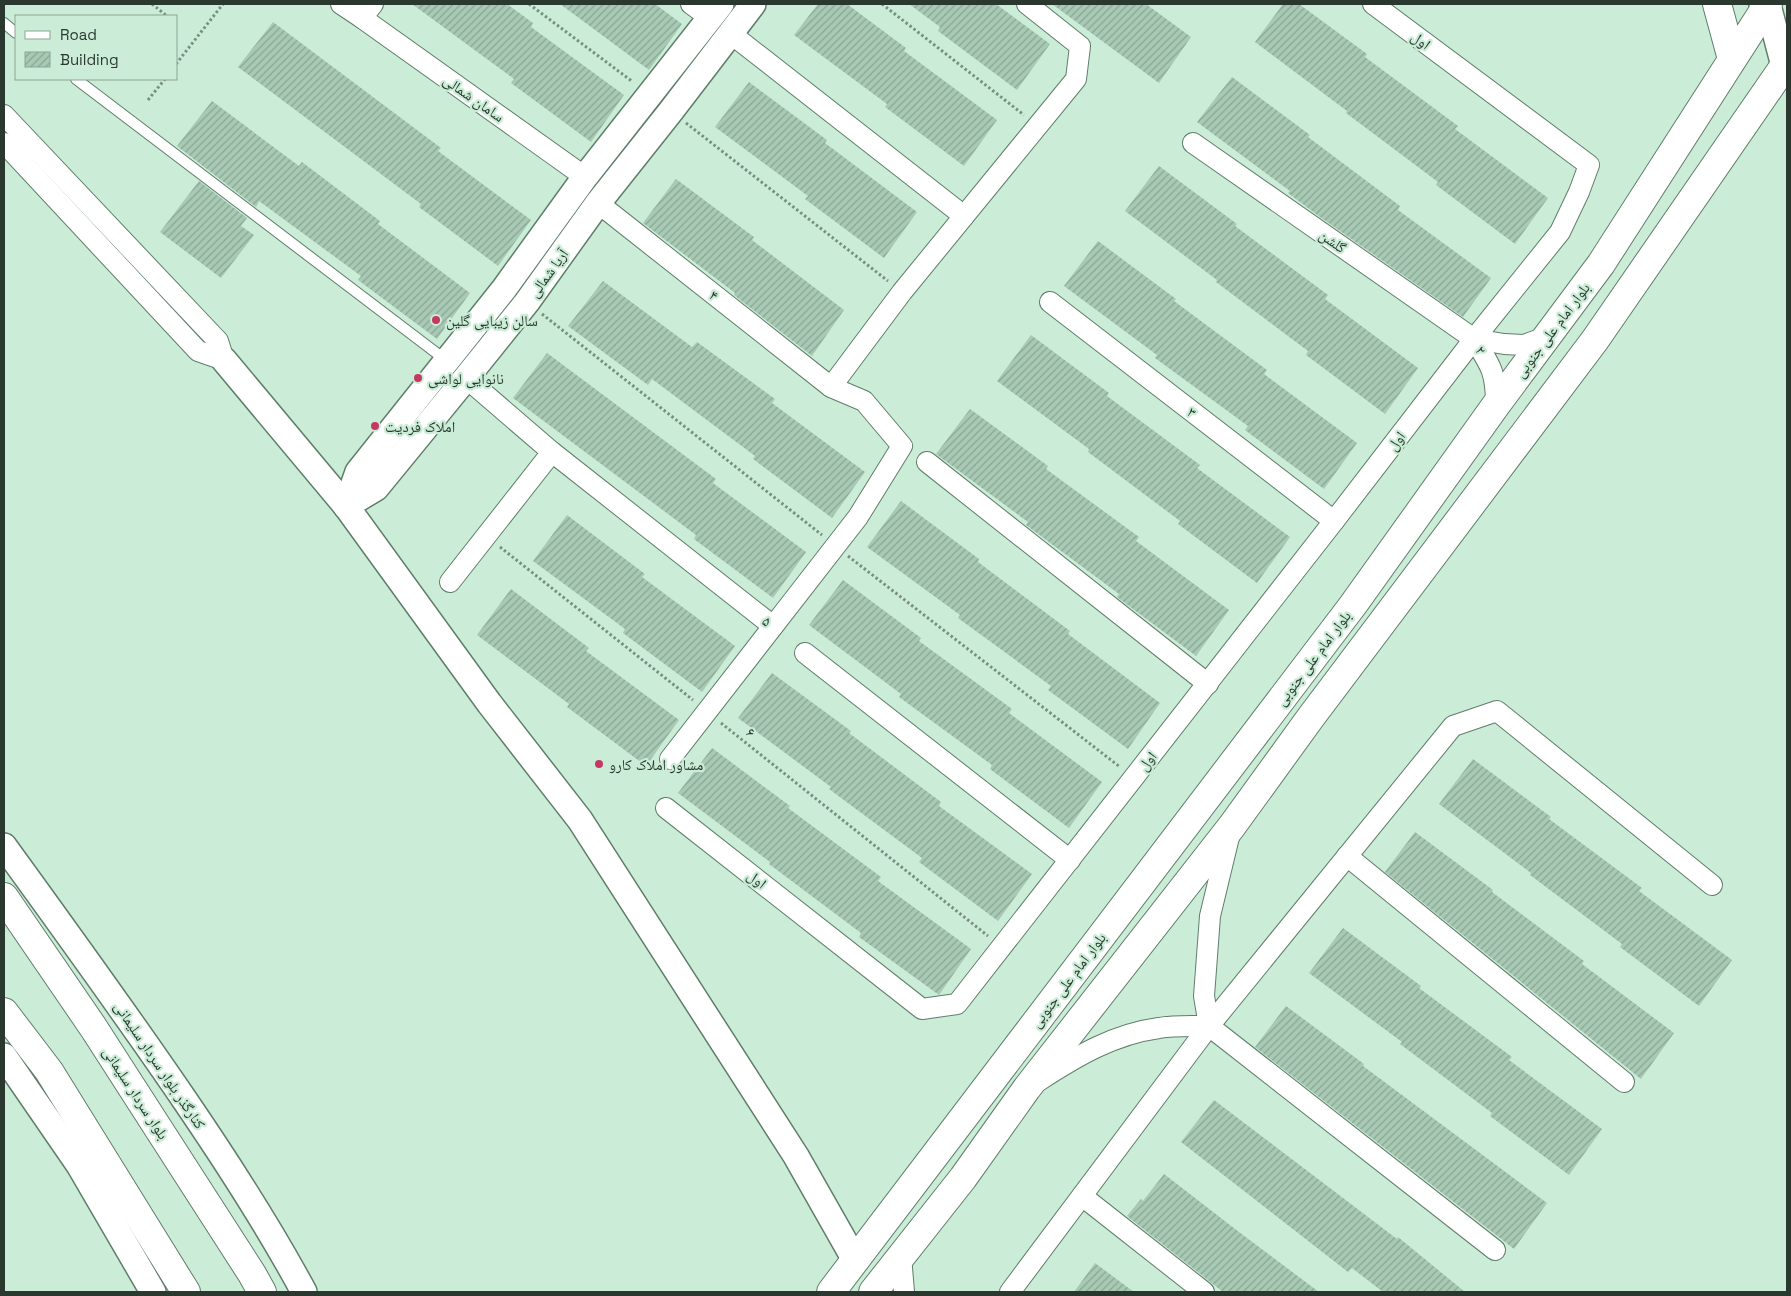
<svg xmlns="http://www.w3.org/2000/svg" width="1791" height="1296" viewBox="0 0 1791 1296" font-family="'Space Grotesk','Noto Naskh Arabic',sans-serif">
<defs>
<pattern id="building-hatch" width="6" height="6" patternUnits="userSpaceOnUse" patternTransform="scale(1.25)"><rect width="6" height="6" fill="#a8cab4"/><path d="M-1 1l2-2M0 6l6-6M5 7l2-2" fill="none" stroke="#89a593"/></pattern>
</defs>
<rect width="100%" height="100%" fill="#cbedd7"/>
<g fill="url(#building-hatch)">
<path d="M 412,4 L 507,4 L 533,23 L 531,27 L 624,95 L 591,142 L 511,83 L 514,79 Z"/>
<path d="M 560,4 L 655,4 L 682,24 L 649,70 Z"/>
<path d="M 818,4 L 847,4 L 906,48 L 904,51 L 997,120 L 964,166 L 885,107 L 887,104 L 794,35 Z"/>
<path d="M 909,4 L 996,4 L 1050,44 L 1017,90 L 938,31 L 940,27 Z"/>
<path d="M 1052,4 L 1146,4 L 1191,37 L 1159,83 Z"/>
<path d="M 1283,4 L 1299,4 L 1367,54 L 1365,57 L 1458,126 L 1455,129 L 1548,198 L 1515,244 L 1436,185 L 1438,182 L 1346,113 L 1347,111 L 1255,42 Z"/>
<path d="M 273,22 L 441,148 L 438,151 L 531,220 L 498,266 L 419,207 L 421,204 L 238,67 Z"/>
<path d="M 1232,77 L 1310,135 L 1308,137 L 1400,206 L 1398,210 L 1491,278 L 1463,317 L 1320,217 L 1288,193 L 1290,191 L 1197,122 Z"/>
<path d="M 749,82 L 827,140 L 825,143 L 917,212 L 884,258 L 805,199 L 808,196 L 715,127 Z"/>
<path d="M 212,101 L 299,166 L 302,162 L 380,221 L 378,224 L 470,293 L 437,339 L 358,280 L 361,276 L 259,201 L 256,207 L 177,146 Z"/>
<path d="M 1159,166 L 1237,224 L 1235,226 L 1328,295 L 1325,299 L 1418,368 L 1385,414 L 1306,355 L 1308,351 L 1216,282 L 1217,280 L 1125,211 Z"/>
<path d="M 676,179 L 754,237 L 752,240 L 844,310 L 812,356 L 734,295 L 735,293 L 643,223 Z"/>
<path d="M 199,181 L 247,218 L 241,226 L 254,235 L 221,278 L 160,232 Z"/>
<path d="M 1098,241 L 1176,299 L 1174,301 L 1267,370 L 1264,374 L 1357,443 L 1324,489 L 1245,430 L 1248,426 L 1155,358 L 1157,355 L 1064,286 Z"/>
<path d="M 603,281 L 692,347 L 697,342 L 775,399 L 772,403 L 865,472 L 832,518 L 753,459 L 755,456 L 652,379 L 648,385 L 568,326 Z"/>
<path d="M 1031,335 L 1109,393 L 1107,396 L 1200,465 L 1197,468 L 1290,537 L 1257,583 L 1178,524 L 1180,521 L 1088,452 L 1089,449 L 997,381 Z"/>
<path d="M 547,353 L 716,479 L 713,483 L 806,552 L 773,598 L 694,539 L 696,535 L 513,398 Z"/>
<path d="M 970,409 L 1048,466 L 1046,469 L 1139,537 L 1136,541 L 1229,610 L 1196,656 L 1117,597 L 1119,594 L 1026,525 L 1028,522 L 936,454 Z"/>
<path d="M 901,501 L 979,559 L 978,562 L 1070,631 L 1068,634 L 1160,703 L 1128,749 L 1048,690 L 1051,686 L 958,618 L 960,615 L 867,547 Z"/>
<path d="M 567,515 L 645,574 L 642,577 L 735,646 L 702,692 L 623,633 L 625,629 L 533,561 Z"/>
<path d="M 843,580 L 921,638 L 919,641 L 1012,709 L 1009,713 L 1102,782 L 1069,828 L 990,769 L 992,765 L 899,697 L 901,694 L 809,625 Z"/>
<path d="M 511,589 L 589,648 L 586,651 L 679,720 L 646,766 L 567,707 L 569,704 L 477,635 Z"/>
<path d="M 772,673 L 851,731 L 849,733 L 941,802 L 939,806 L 1032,874 L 998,921 L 919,862 L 922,858 L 829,789 L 831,787 L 738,718 Z"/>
<path d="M 712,748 L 790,806 L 788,808 L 881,877 L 878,881 L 971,949 L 939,995 L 859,937 L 861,933 L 769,864 L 770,862 L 678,793 Z"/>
<path d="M 1473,759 L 1551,817 L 1549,819 L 1642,888 L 1639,891 L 1732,960 L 1699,1006 L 1620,947 L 1622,944 L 1530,875 L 1531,873 L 1439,804 Z"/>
<path d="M 1415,832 L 1493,890 L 1492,892 L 1584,961 L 1582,964 L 1674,1033 L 1641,1079 L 1385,872 Z"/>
<path d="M 1343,928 L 1421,986 L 1419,988 L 1512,1057 L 1509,1060 L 1602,1129 L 1569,1175 L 1490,1116 L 1492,1113 L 1400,1044 L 1402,1042 L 1309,973 Z"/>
<path d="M 1286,1006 L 1364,1064 L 1363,1066 L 1547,1203 L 1514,1249 L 1255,1047 Z"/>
<path d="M 1214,1100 L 1397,1239 L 1398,1237 L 1465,1292 L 1383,1292 L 1352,1268 L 1348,1272 L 1181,1142 Z"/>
<path d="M 1164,1174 L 1239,1232 L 1319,1292 L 1223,1292 L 1127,1216 L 1141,1199 L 1143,1201 Z"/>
<path d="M 1095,1263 L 1134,1292 L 1074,1292 Z"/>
</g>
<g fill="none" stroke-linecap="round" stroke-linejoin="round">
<defs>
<g id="service">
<path d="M 4,23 L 16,33"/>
<path d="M 76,79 L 447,361"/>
</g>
<g id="minor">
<path d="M 341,4 L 362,18 L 373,4"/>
<path d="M 691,4 L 710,18"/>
<path d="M 362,18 L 585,177"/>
<path d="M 730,33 L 964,216"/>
<path d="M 4,115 L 218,341 L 224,360"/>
<path d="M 4,143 L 198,351 L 224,360"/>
<path d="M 1193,143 L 1474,339 C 1491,366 1496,372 1496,405"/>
<path d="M 598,203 L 831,387"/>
<path d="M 1050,302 L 1334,521"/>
<path d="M 1474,339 L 1504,344 L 1524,345 L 1546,337"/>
<path d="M 466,378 L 552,452 L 773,626"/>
<path d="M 927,462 L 1208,684"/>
<path d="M 450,582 L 552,452"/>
<path d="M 805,653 L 1070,860"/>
<path d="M 670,759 L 858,517 L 902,446 L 864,401 L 831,387 L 902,292 L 1076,79 L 1080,46 L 1027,4"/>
<path d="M 666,808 L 922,1009 L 957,1004 L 1334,521 L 1474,339 L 1560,232 L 1579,192 L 1589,165 L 1373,4"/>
<path d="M 1347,856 L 1624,1082"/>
<path d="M 1209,1026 L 1204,996 L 1210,916 L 1230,833"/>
<path d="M 1040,1080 C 1077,1056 1114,1034 1159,1028 C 1175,1025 1192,1026 1209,1026 L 1495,1250"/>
<path d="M 1082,1196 L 1204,1292"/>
<path d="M 901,1256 L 904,1292"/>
<path d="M 1010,1292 L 1209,1026 L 1453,726 L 1497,711 L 1712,885"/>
</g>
<g id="tertiary">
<path d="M 1762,4 L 1769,9 L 1784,66"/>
<path d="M 224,360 L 346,506 L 489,703 L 580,820 L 796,1156 L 855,1260"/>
<path d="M 346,506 L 376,488 L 466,378 L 527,302 L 598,203 L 671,111 L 753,4"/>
<path d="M 346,506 L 358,472 L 504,289 L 585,177 L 721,4"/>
<path d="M 4,846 C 65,930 126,1014 184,1099 C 227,1162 268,1225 304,1292"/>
<path d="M 4,1056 L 79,1165 L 153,1292"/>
</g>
<g id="secondary">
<path d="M 1717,4 L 1732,59"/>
<path d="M 4,897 L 93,1027 L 252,1274 L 262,1292"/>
<path d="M 4,1012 L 49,1071 L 186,1292"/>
<path d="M 831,1292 L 1353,605 L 1496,405 L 1601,264 L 1768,4"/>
<path d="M 873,1292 L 963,1178 L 1027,1088 L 1232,826 L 1311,717 L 1595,340 L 1787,62"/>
</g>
</defs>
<use href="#service" stroke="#5f7e6a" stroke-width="12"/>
<use href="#minor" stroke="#5f7e6a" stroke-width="22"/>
<use href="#tertiary" stroke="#5f7e6a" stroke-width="28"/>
<use href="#secondary" stroke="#5f7e6a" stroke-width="30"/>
<g stroke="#799081" stroke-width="3" stroke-dasharray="2.5 2.5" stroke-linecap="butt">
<path d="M 152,4 L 167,16"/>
<path d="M 529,4 L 633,82"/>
<path d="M 882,4 L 1024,115"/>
<path d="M 176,64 L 223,4"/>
<path d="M 148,100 L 165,79"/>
<path d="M 686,123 L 888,281"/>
<path d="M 542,314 L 822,535"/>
<path d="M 500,547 L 693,700"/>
<path d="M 848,556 L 1120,767"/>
<path d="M 721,723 L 988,936"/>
</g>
<use href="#service" stroke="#fff" stroke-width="10"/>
<use href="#minor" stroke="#fff" stroke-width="20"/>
<use href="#tertiary" stroke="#fff" stroke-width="25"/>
<use href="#secondary" stroke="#fff" stroke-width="28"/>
</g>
<g fill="#c63864" stroke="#cbedd7" stroke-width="2">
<circle cx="436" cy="320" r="5"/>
<circle cx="418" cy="378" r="5"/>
<circle cx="375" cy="426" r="5"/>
<circle cx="599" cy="764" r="5"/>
</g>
<g text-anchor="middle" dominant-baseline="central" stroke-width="4.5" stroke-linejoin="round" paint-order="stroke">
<g font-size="15" fill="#2b3830" stroke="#cbedd7">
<text transform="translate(1421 40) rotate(37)">اول</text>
<text transform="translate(474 98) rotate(35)">سامان شمالی</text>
<text transform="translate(1333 241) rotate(35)">گلشن</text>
<text transform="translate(548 273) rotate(-54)">آریا شمالی</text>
<text transform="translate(714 295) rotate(38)">۴</text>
<text transform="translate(1552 330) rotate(-53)">بلوار امام علی جنوبی</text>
<text transform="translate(1481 350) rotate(58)">۲</text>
<text transform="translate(1192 412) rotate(38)">۳</text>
<text transform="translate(1396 441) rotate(-53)">اول</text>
<text transform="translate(767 621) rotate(38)">۵</text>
<text transform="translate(1313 658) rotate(-53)">بلوار امام علی جنوبی</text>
<text transform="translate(751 732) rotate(39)">۶</text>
<text transform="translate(1147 761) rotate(-52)">اول</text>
<text transform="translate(757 879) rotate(38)">اول</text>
<text transform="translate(1068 980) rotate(-53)">بلوار امام علی جنوبی</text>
<text transform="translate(160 1065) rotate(56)">کنارگذر بلوار سردار سلیمانی</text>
<text transform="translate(136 1093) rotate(57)">بلوار سردار سلیمانی</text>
</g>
<g font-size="15" fill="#2b3830" stroke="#cbedd7" text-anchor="start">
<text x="446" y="320">سالن زیبایی گلین</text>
<text x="428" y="378">نانوایی لواشی</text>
<text x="385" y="426">املاک فردیت</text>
<text x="609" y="764">مشاور املاک کارو</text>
</g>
</g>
<rect width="1791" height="1296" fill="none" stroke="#2b3830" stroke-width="10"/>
<rect x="15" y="15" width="162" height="65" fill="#cbedd7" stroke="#8ba594"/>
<rect x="25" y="31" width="25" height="8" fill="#ffffff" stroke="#8ba594"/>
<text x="60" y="40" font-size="15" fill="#2b3830">Road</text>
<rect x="25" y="52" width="25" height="15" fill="url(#building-hatch)" stroke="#8ba594"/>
<text x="60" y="65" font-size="15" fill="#2b3830">Building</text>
</svg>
